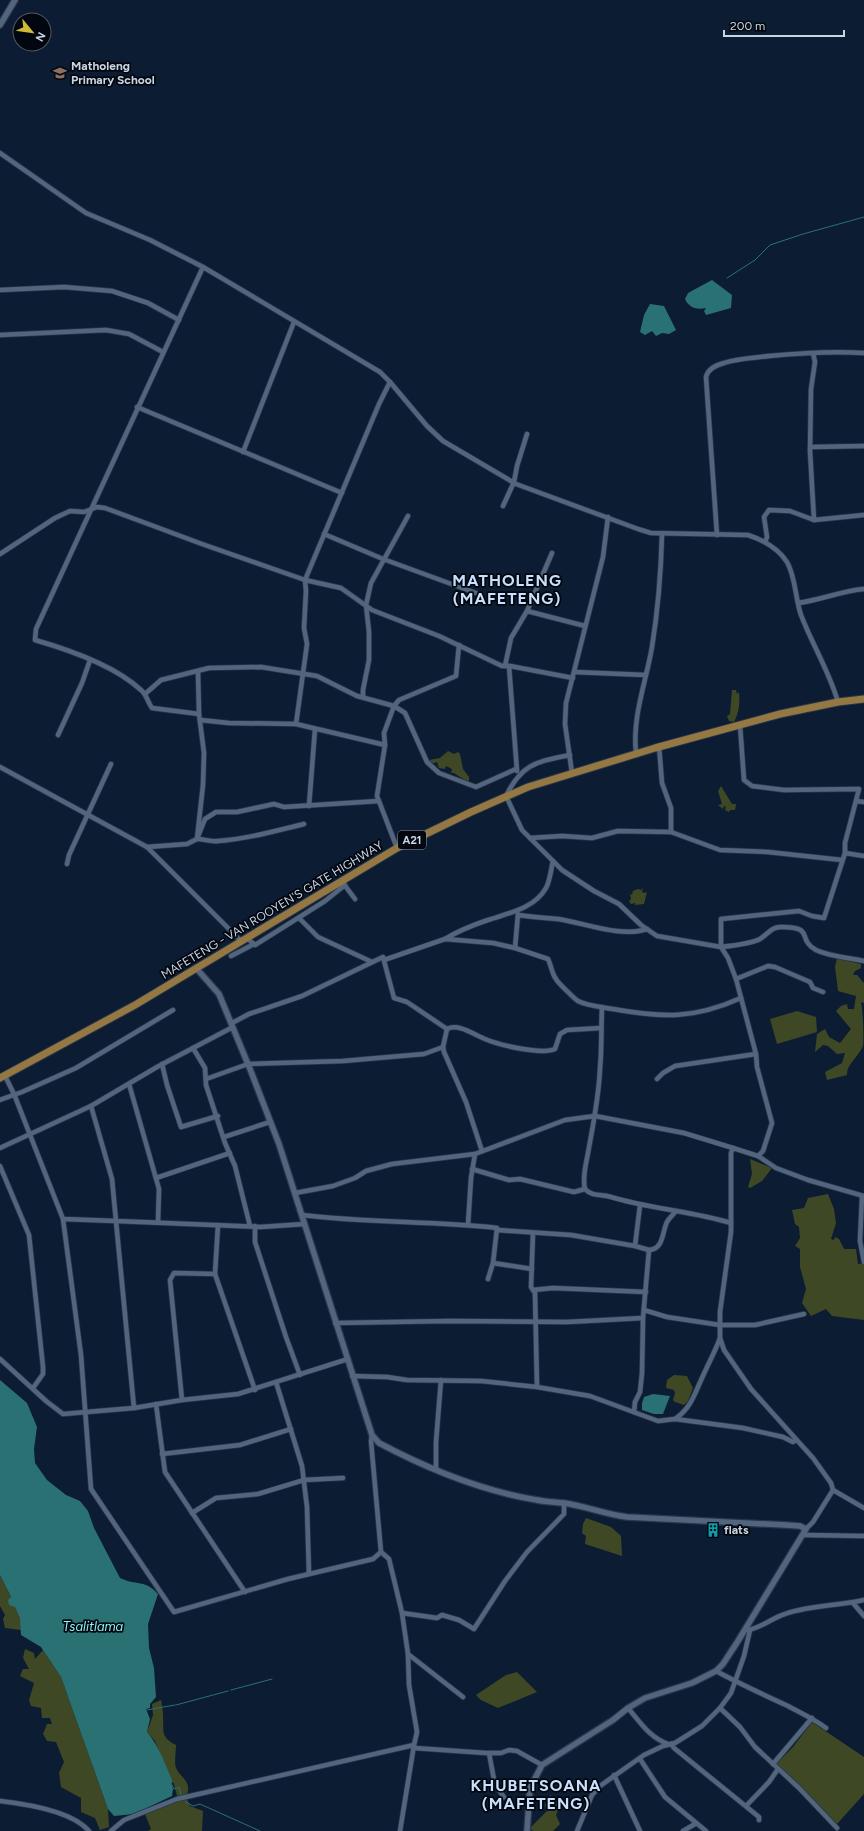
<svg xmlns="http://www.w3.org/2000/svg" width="864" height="1831" viewBox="0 0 864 1831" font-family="Figtree,sans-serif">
<rect width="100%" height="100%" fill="#0c1c32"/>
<g fill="#3f4825">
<path d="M 732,690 L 736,690 L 737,694 L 739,692 C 740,703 739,713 734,722 L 729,721 L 727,716 L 730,714 Z"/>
<path d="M 448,751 L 454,754 L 458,752 L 460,754 L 463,769 L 469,777 L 469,783 L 454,773 L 451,773 L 452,769 L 446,766 L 445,769 L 439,768 L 437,762 L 431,764 L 429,760 L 440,758 Z"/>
<path d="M 721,786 L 732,804 L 736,804 L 735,810 L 730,810 L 729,812 L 725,810 L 726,807 L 724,806 L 723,809 L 718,805 L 722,804 L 718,791 Z"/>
<path d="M 643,888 L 642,892 L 644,893 L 647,892 L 644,904 L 635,905 L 635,903 L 631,904 L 629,901 L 631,899 L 630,894 L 632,895 L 633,891 L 638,889 L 641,890 Z"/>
<path d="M 837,958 L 861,964 L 861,968 L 855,971 L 853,975 L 857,975 L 864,983 L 864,1003 L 861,1002 C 863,1010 864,1040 863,1046 C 859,1056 846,1065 847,1075 L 827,1080 L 825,1072 L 842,1063 L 845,1053 L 837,1054 L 828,1046 L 823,1045 L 815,1052 L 817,1034 L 825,1029 L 829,1037 L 840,1043 L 851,1029 L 836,1011 L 841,1006 L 847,1004 L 848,1009 L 854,1009 L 856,996 L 838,991 L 835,967 Z"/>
<path d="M 797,1011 L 816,1017 L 817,1032 L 777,1044 L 770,1019 Z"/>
<path d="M 750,1159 L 772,1168 L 762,1181 L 750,1188 L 748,1187 L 752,1174 Z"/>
<path d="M 828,1194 L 834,1209 L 836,1223 L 831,1239 L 834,1240 L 835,1237 L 839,1239 L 844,1249 L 856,1249 L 858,1264 L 864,1263 L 864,1320 L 832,1316 L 826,1309 L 811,1316 L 802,1303 L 806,1289 L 800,1267 L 800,1249 L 795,1246 L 800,1238 L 799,1227 L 795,1224 L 792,1210 L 804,1208 L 808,1198 Z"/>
<path d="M 674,1375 L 687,1376 L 693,1388 L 688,1401 L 684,1405 L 675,1402 L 673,1400 L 675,1393 L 674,1390 L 666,1388 L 667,1380 Z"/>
<path d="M 586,1518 L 611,1527 L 621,1536 L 622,1556 L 585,1544 L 586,1536 L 582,1533 L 583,1524 Z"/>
<path d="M 0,1575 L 21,1618 L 21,1630 L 5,1628 L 3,1619 L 5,1615 L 0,1606 Z"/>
<path d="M 25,1649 L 34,1653 L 35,1659 L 43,1650 L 61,1677 L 108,1809 L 109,1827 L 100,1830 L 95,1818 L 81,1812 L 81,1798 L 61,1787 L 59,1773 L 64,1762 L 56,1742 L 47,1741 L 43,1734 L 47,1724 L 52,1724 L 50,1718 L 42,1718 L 41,1708 L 31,1706 L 29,1700 L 34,1683 L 20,1676 L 23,1669 L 29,1669 L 23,1658 Z"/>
<path d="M 517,1672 L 537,1692 L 498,1708 L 481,1700 L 476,1695 L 506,1675 Z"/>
<path d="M 161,1700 C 162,1705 163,1711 163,1716 C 164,1731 160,1737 176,1745 C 176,1752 174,1762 176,1768 C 181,1779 193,1781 186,1797 L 190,1806 L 203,1811 L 202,1831 L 148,1831 L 151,1829 L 145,1814 L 178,1800 L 174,1784 L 167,1771 L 155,1741 L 147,1732 L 153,1715 L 152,1704 Z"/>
<path d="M 812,1722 L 864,1757 L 864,1794 L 837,1824 L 776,1764 L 793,1747 Z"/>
<path d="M 550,1795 L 561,1804 L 556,1815 L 560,1824 L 553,1831 L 533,1831 L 530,1828 L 547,1811 L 545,1805 Z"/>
</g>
<g fill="#2a7174">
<path d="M 712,280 L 732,295 L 731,308 L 706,315 L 704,311 L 706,308 C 697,310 689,308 685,299 L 688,293 Z"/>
<path d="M 650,304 L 664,306 L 676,330 L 669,334 L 662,333 L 656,336 L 652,331 L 645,335 L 640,332 L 644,315 Z"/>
<path d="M 0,1380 L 27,1403 L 37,1427 L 34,1449 L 35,1463 L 47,1480 L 66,1495 L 80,1501 L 88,1511 L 94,1528 L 120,1578 C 136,1586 145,1579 158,1594 L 148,1624 L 149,1648 L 154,1668 L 156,1697 L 150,1704 L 150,1708 L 146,1709 L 150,1719 L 147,1732 C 160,1747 165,1765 173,1782 L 171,1783 L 173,1789 L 172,1796 L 134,1814 L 114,1816 L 108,1809 L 61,1677 L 41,1647 L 21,1635 L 20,1618 L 15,1607 L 9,1605 L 8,1600 L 11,1597 L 0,1575 Z"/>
<path d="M 653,1394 L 670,1396 L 663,1414 L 654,1414 L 642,1410 L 642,1403 L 644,1397 Z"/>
</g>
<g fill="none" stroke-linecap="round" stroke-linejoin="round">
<g stroke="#2a7174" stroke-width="1">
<path d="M 727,278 L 755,260 L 770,245 L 803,234 L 864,217"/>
<path d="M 231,1690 L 272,1679"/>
<path d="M 176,1705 L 228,1691"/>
<path d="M 147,1710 L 175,1705"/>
<path d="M 171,1783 L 174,1789 L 179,1787 L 181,1795"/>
<path d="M 186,1802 L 193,1806 L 200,1804 L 260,1831"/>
</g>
<defs>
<g id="minor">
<path d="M 0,153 L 86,213 L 150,240 L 203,267 L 36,629 L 35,640 C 70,650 115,666 141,690 C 147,695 148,703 152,708 L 199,714"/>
<path d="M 203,267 L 380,372 L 390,382 L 427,426 L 443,441 L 516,484 L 638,529 L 651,533 L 748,535 C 763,540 778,548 787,562 C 796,578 795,598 801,615 C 812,644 829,671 838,702"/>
<path d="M 0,290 L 64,287 L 112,291 L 148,303 L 179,320"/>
<path d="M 0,335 L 106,330 L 129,334 L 163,352"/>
<path d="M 813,353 L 815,362 L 811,389 L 810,451 L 814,520"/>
<path d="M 137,407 L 342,493"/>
<path d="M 811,447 L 864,446"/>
<path d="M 243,452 L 294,322"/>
<path d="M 503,506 L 514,482 L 517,466 L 527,434"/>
<path d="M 324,534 L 383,559 L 476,593"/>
<path d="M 717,535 L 706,377 C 708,369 716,365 724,363 C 738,358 754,358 769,356 C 800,353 833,351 864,353"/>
<path d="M 765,542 L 767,537 L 764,517 L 769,510 L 790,511 L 814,520 L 864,515"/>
<path d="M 0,554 L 55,518 L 70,511 L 84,512 L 97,507 L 105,508 L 202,544 L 305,580 L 341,588 L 372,610 L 439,636 L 502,666 L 510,666 L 573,678"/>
<path d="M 798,603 C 821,600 841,591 864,589"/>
<path d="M 527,611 L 585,626"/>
<path d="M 505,666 L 511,638 L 527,611 L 552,553"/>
<path d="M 509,666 L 517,771"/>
<path d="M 198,671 L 199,714 L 204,753 L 203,785 L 197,839 C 204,839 211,842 218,841 C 247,839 275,831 304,824"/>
<path d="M 574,672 L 646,675"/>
<path d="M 145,694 L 161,680 L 209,668 L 261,667 L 317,676 L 357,696 L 394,706 L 405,713 L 427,762 L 439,773 L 476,787 L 516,769"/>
<path d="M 363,697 L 363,690 L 369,660 L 369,632 L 366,605 L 371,583 L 408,516"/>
<path d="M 200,720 L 229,723 L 296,724 L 385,745"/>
<path d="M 296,724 L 307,644 L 304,628 L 306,591 L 305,580 L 379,404 L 390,382"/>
<path d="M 740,725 L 744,780 L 752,786 L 784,790 L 859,789 L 845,843 L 845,853 L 824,918 L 812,916 L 799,911 L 721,919 L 721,947 C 730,946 753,943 760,939 C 768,934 771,927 781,927 C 816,927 796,939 816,950 C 828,956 850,958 864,961"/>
<path d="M 58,735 L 82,683 L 90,660"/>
<path d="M 659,746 L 662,783 L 671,808 L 671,832"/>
<path d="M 636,753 C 632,717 646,682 652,647 C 658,610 661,572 662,534"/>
<path d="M 570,755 C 537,762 522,763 506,796 L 522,830 L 562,870 L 594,891 L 619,904 L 641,925 L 657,936 L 721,947 L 728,958 L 736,979 L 756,1054 L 757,1067 L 772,1123 L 763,1151 L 758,1156 L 733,1148 L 731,1153 L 731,1232 L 720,1312 L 720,1338 L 724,1350 L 751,1389 L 813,1458 L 831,1483 L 833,1490 L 813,1522 L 806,1529"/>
<path d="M 0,767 L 147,847 L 241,941"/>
<path d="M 572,773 L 565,724 L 566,703 L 603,557 L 608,517"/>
<path d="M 856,801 L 864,802"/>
<path d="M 309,806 L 315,729"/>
<path d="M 530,838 L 562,836 L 592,838 L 618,831 L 671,832 L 720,850 L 768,852 L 842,860"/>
<path d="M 147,847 L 187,844 L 197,839 L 205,819 L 216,812 L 237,812 L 274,804 L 284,807 L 379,801"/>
<path d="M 397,848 L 377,796 L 385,745 L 384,733 L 394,706 L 399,700 L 456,676 L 459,645"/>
<path d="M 845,853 L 864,856"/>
<path d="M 67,864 L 69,855 L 111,764"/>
<path d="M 343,883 L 355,899"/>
<path d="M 518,915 C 532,917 545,918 558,919 C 585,923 621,938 647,929"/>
<path d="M 299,918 L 318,937 L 372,962"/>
<path d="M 247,938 L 255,945 L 325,901 L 345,885"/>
<path d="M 445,939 C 458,931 473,925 488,920 C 508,913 534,909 546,888 C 550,881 551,869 553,861"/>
<path d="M 515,948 L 518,914"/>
<path d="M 231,956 L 254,944"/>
<path d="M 384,960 L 445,939 L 493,943 L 515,948 L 548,959 C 551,965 552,974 556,979 C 557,982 576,1000 578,1001 C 588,1006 602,1007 613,1009 C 663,1018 694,1019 741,998"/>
<path d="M 736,979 L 768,966 L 775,967 L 810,982 L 813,988 L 823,992"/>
<path d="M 602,1007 C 601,1027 602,1048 600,1068 C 599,1097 593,1125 588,1153 C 586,1164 582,1178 585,1189 C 592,1197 602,1194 611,1197 C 650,1209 692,1211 731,1223"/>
<path d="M 232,1023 L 249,1014 L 302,996 L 383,957 L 394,998 L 407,1002 L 447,1029"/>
<path d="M 447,1029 C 459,1023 474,1035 485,1039 C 499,1045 541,1055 555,1049 L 560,1034 L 567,1030 L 601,1028"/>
<path d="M 447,1029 L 443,1047 L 444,1052 L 466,1102 L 482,1151"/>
<path d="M 193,1048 L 205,1068 L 206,1085 L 225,1143 L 235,1166 L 250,1226"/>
<path d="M 162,1064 L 167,1085 L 181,1127 L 218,1116"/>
<path d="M 5,1076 L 14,1094 L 63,1219 L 116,1221 L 134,1408"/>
<path d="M 206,1079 L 248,1064 L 343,1061 L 424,1054 L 443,1047"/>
<path d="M 657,1079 L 663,1073 L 675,1066 L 756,1054"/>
<path d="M 129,1084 L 159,1189 L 158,1222"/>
<path d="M 0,1100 L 22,1092 L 76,1068 L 173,1010"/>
<path d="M 91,1106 L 112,1179 L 116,1221 L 260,1227 L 305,1224"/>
<path d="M 224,1137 L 270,1122"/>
<path d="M 0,1148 L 91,1106 L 157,1067 L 233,1027"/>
<path d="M 758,1156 L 776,1168 L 808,1180 L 864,1196"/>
<path d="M 0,1166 L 29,1235 L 43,1367 L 43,1374 L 33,1388"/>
<path d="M 472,1169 L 509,1180 L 520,1179 L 574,1192 L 585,1189"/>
<path d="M 156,1178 L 230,1153"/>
<path d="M 295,1193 L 333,1186 L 355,1178 L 366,1171 L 392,1164 L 475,1154 L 565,1120 L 595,1116 L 684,1133 L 733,1148"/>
<path d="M 862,1196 L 860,1241 L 864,1262"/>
<path d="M 640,1205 L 635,1246 L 649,1250"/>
<path d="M 302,1215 C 367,1223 432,1221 497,1228 L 493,1263 L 488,1279"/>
<path d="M 63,1219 L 81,1355 L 91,1489 L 174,1612 L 288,1579 L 373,1559 L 381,1552 L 371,1441 L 372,1435"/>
<path d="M 218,1225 L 215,1274 L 255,1390"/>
<path d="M 468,1225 L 471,1178 L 475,1154"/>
<path d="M 255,1226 L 255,1242 L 286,1337 L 300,1375"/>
<path d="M 497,1230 L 571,1235 L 635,1246"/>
<path d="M 533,1233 L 531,1287 L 535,1293 L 537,1387"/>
<path d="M 493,1263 L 532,1269"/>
<path d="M 533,1290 L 553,1288 L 646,1292"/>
<path d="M 644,1310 L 667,1317 L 720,1325 L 755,1325 L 804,1314"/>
<path d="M 335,1323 L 450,1321 L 567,1322 L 643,1318"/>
<path d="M 0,1359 L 46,1401 L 63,1414 L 134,1408 L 182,1400 L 238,1394 L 348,1359"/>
<path d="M 352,1376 L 387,1377 L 407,1380 L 481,1381 L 537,1387 L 590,1396 L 658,1421 L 675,1419 L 743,1428 L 783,1437 L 793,1442 L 796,1440"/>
<path d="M 276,1382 L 302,1466 L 307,1507 L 309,1574"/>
<path d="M 182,1400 L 170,1280 L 174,1273 L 215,1274"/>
<path d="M 156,1404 L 165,1472 L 245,1592"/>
<path d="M 634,1412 L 635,1402 L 640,1392 L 642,1373 L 643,1318 L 649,1250 C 664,1249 662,1232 667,1222 C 669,1218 673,1215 675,1212"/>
<path d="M 675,1419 C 691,1408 694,1395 702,1378 C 708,1364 715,1352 720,1338"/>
<path d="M 162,1454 L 240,1445 L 291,1429"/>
<path d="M 436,1470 L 436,1442 L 441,1380"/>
<path d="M 833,1490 L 864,1508"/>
<path d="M 192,1513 L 216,1498 L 258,1494 L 304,1480 L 343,1478"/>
<path d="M 804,1535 L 864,1536"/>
<path d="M 381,1552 L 389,1559 L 402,1613 L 408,1654 L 409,1685 L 417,1732 L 414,1745 L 400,1831"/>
<path d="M 853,1603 L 864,1616"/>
<path d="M 402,1613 L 437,1618 L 442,1615 L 459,1620 L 474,1629 L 505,1581 L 527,1552 L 564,1514 L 564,1503"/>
<path d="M 748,1630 C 761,1628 772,1618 785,1614 C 810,1605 838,1606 864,1600"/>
<path d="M 408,1654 L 463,1697"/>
<path d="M 716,1671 C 740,1684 764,1695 788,1706 C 801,1713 814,1719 826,1728"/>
<path d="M 628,1708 C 640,1722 650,1738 668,1744"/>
<path d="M 720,1708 L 740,1727 L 755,1747 L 799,1788 L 837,1828"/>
<path d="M 671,1744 L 674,1748 L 759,1817 L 759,1820"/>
<path d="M 414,1748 L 486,1753 L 501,1753 L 509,1750 L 517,1751 L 542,1765"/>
<path d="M 489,1753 L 495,1785 L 504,1797"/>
<path d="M 640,1759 L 665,1797 L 706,1831"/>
<path d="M 773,1764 L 812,1718"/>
<path d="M 614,1775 L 640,1831"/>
<path d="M 0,1801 C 26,1804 72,1811 89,1831"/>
<path d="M 746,1806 L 769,1782 L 778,1769"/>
<path d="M 111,1831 L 124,1820 L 177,1799 L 414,1745"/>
<path d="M 577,1831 L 592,1795 L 600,1786 L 644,1755 L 663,1746 L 675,1743 L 702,1726 L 720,1708 L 731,1693 L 744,1656 L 750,1630"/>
<path d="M 683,1831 L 695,1824"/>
</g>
<g id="tertiary">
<path d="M 0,25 L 15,0"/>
<path d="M 196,968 L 219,994 L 250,1069 L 279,1144 L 372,1435 L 379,1443 C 428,1469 482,1491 537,1500 C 546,1502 555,1502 564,1503 C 585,1506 605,1514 627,1517 L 786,1525 L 800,1526 L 806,1529 L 738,1641 L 723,1664 L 716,1671 L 692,1683 L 645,1698 L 628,1708 L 613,1720 L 542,1765 L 530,1788 L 527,1831"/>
</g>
<path id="primary" d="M 0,1078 L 135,1005 L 397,848 L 471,812 L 528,787 L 655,748 L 780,714 L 838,702 L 864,699"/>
</defs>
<use href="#minor" stroke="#2c3446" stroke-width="6"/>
<use href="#tertiary" stroke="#2c3446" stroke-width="8"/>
<use href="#primary" stroke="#2c3446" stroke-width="9"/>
<use href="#minor" stroke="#52657f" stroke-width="4.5"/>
<use href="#tertiary" stroke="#52657f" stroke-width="5.5"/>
<use href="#primary" stroke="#947843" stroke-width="7"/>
</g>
<defs>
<symbol id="school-bare" viewBox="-9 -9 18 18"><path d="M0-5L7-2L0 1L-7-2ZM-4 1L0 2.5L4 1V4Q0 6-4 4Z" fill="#8d6e63" stroke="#02070f" stroke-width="2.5" paint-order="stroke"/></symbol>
<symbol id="building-bare" viewBox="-9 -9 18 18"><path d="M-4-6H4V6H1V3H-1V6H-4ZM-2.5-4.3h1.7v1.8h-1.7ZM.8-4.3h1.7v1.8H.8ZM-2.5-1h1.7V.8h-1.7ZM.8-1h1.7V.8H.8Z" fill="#0f9aa8" stroke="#02070f" stroke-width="2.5" paint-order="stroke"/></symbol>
</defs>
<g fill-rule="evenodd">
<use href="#school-bare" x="50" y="63" width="20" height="20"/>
<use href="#building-bare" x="703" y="1520" width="20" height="20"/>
</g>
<g text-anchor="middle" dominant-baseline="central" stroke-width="3.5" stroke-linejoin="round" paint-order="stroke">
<rect fill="#02070f" stroke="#8e97a4" stroke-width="1" x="398" y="831" width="28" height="18" rx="3"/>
<g font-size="11" font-weight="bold" fill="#cad5e4">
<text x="412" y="840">A21</text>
</g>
<g font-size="12" font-weight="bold" fill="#cad5e4" stroke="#02070f" text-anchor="start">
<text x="71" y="66">Matholeng<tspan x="71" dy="14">Primary School</tspan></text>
<text x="724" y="1530">flats</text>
</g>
<g font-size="12" fill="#cad5e4" stroke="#02070f">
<text transform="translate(272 910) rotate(-31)">MAFETENG - VAN ROOYEN'S GATE HIGHWAY</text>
</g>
<g font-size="13" font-style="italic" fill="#8af6fa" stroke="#02070f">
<text x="93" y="1626">Tsalitlama</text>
</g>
<g font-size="16" font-weight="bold" letter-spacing="1" fill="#cadffe" stroke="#02070f">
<text x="507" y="580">MATHOLENG<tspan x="507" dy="18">(MAFETENG)</tspan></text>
<text x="536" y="1785">KHUBETSOANA<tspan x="536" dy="18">(MAFETENG)</tspan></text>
</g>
</g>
<g transform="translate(32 32) rotate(119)"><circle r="19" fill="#02070f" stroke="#525964"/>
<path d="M0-3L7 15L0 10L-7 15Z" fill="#ceb938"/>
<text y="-6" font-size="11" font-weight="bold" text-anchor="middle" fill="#cad5e4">N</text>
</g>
<path d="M724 30v6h120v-6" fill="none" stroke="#cad5e4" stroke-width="2"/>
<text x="730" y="30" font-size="12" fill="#cad5e4" stroke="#02070f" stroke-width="3" paint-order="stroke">200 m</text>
</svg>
